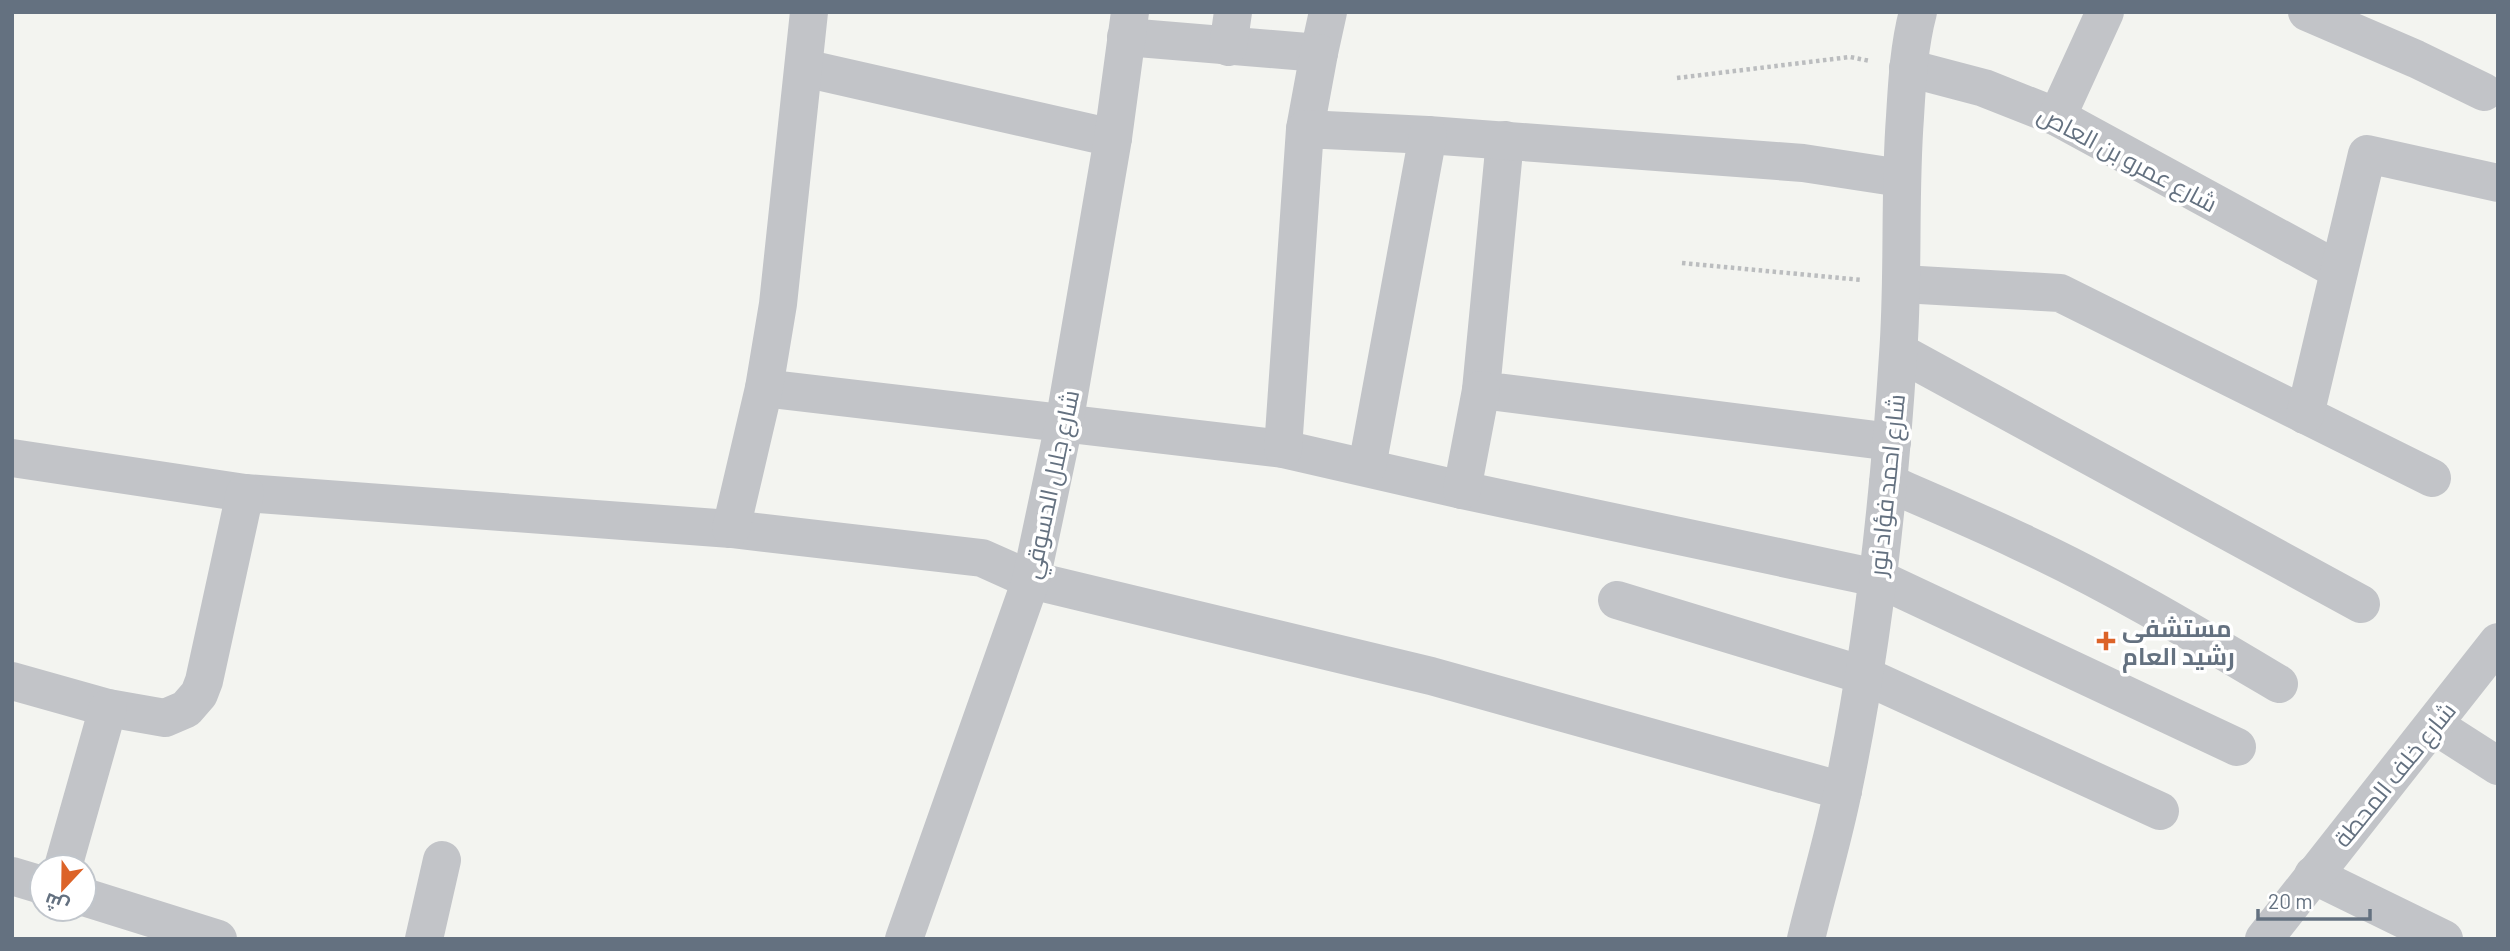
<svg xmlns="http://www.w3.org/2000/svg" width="2510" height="951" viewBox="0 0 2510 951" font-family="Barlow,Cairo,sans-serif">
<rect width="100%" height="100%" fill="#f3f4f0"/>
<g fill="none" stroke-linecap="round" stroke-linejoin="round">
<g stroke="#bbbdbf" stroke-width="4.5" stroke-dasharray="3.5 3.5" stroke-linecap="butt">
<path d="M 1677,78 L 1850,57 L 1870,61"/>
<path d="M 1682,263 L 1862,280"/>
</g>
<g stroke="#c2c4c8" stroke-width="38">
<path d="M 2307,12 L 2416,59 L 2484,92"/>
<path d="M 1126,37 L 1319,53 L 1328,12"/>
<path d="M 1228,47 L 1233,12"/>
<path d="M 804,68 L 1113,138"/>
<path d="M 1908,68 L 1984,88 L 2057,117 L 2338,270"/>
<path d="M 2057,117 L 2105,12"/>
<path d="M 1305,129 L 1319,53"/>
<path d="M 1505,140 L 1481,390 L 1892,442"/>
<path d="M 1902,284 L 2060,293 L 2432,478"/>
<path d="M 1899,352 L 2361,604"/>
<path d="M 764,388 L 1283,449 L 1462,490 L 1877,578 L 2237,747"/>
<path d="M 2305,415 L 2367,154 L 2498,183"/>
<path d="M 1283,449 L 1305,129 L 1428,135 L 1803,163 L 1901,178"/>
<path d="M 12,458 L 245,493 L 731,529 L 982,558 L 1031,580 L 1431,676 L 1843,791"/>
<path d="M 1367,467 L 1428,135"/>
<path d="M 1888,483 C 1932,502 1977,521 2021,542 C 2110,583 2195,634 2279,684"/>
<path d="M 1462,490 L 1481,390"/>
<path d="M 731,529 L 764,388 L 778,304 L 809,12"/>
<path d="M 1617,600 L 1863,675 L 2160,811"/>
<path d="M 12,681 L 108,708 L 165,718 L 186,709 L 199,694 L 204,681 L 245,493"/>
<path d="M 2434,725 L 2498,766"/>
<path d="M 63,867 L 108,708"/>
<path d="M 2313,875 L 2444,939"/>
<path d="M 12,876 L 42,885"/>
<path d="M 84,897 L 218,939"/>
<path d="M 424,939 L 442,860"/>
<path d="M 904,939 L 1031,580 L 1064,424 L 1113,138 L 1130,12"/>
<path d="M 1806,939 C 1818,889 1833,840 1843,790 C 1873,647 1889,500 1898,355 C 1904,275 1899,196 1905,117 C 1907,82 1909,46 1918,12"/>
<path d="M 2264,939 L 2498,642"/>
</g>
</g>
<path fill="#dc6328" stroke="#fff" stroke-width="2.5" d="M2102.5 630.5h7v7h7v7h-7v7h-7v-7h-7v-7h7z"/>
<g text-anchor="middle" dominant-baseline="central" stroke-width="7" stroke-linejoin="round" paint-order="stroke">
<g font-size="24" fill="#647180" stroke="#fff">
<text transform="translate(2128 158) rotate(28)">شارع عمرو بن العاص</text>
<text transform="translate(1050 484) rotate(-78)">شارع جلال الدسوقي</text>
<text transform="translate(1886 485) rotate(-84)">شارع احمد فؤاد نور</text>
<text transform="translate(2394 774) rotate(-51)">شارع خلف المحطة</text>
</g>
<g font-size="24" font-weight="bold" fill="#647180" stroke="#fff" text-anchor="start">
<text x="2122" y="627">مستشفى<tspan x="2122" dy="28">رشيد العام</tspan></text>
</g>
</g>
<rect width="2510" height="951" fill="none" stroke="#647180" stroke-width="28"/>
<g transform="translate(63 888) rotate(202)"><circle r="33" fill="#ffffff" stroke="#c1c6cc" stroke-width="2"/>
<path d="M0-5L12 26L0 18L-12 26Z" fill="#dc6328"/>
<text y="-10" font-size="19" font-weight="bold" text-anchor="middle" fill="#647180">ش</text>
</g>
<path d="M2258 909v10h112v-10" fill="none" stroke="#647180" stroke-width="3.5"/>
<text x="2268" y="909" font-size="21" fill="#647180" stroke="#ffffff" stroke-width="5" paint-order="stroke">20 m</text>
</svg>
